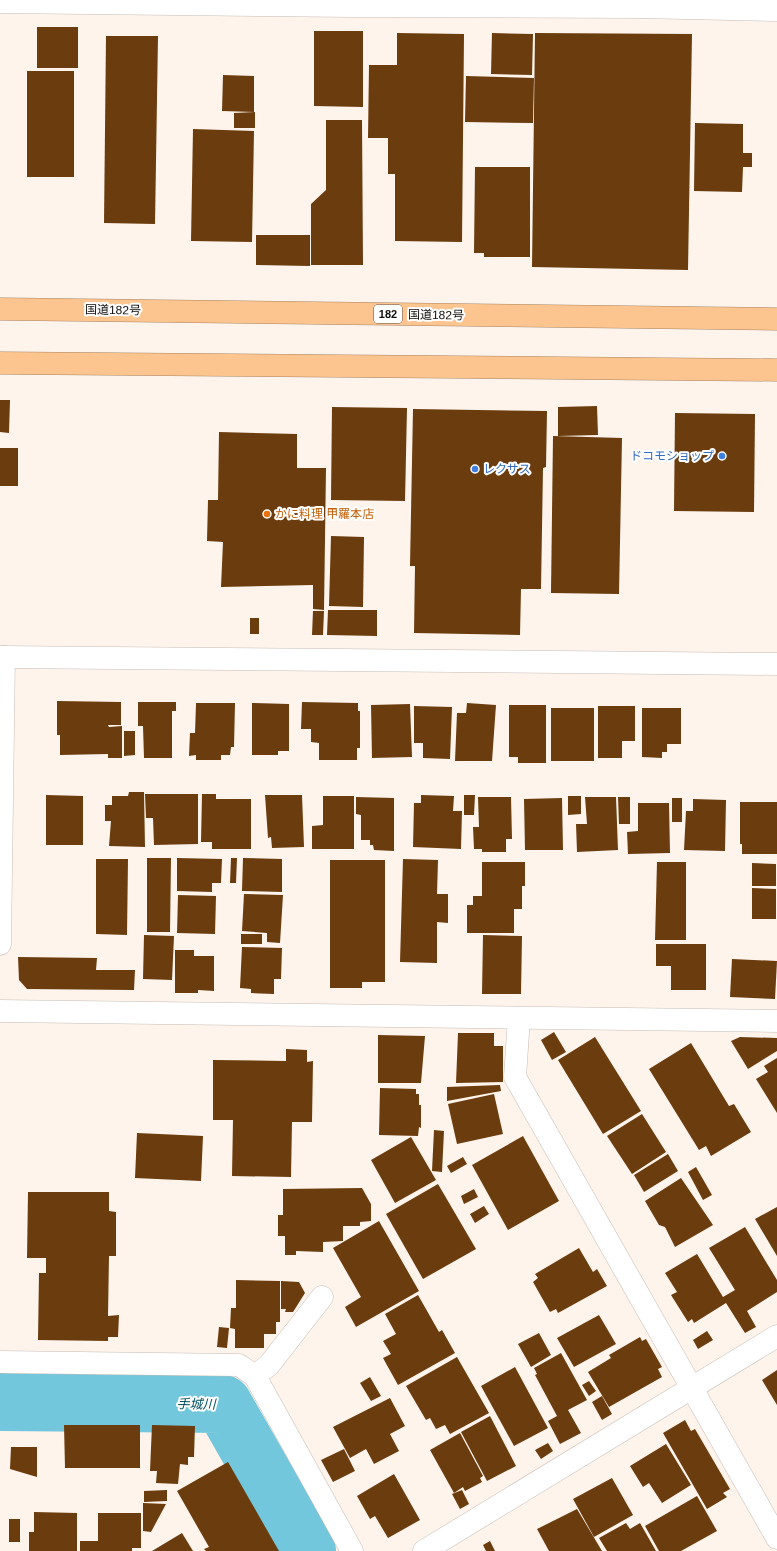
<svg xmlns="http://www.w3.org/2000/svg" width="777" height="1551" viewBox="0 0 777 1551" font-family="Arial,'Noto Sans JP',sans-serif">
<rect width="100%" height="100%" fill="#fef4ec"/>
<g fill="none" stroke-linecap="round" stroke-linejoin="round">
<path stroke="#72c7dc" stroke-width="58" d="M 0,1402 L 223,1404 L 307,1551"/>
</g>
<g fill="#6b3c0d">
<rect x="37" y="27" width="41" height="41"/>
<path d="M 314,31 L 363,31 L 363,107 L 314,106 Z"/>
<path d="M 397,33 L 464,34 L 462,242 L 395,241 L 395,174 L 388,174 L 388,138 L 368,138 L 369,65 L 397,65 Z"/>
<path d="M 492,33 L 533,34 L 532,75 L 491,74 Z"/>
<path d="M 535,33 L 692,34 L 688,270 L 532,267 Z"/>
<path d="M 106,36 L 158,36 L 155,224 L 104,223 Z"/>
<rect x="27" y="71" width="47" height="106"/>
<path d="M 223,75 L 254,76 L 254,112 L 222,111 Z"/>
<path d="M 466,76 L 534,78 L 533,123 L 465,122 Z"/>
<path d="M 255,112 L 255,128 L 234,128 L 234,113 Z"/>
<path d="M 326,120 L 362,120 L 363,265 L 311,265 L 311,204 L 326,190 Z"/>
<path d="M 695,123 L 743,124 L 743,153 L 752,153 L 752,167 L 743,167 L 742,192 L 694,191 Z"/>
<path d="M 193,129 L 254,131 L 252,242 L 191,241 Z"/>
<path d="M 475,167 L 530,167 L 530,257 L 484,257 L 484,253 L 474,253 Z"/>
<path d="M 256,235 L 310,235 L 310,266 L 256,265 Z"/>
<path d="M 0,400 L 10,400 L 9,433 L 0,432 Z"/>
<path d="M 597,406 L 598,435 L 558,436 L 558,407 Z"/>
<path d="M 332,407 L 407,408 L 405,501 L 331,500 Z"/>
<path d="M 413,409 L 547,411 L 546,467 L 543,468 L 541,589 L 521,589 L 520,635 L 414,633 L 415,566 L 410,566 Z"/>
<path d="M 675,413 L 755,414 L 754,512 L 674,511 Z"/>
<path d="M 219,432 L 297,434 L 297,468 L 326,468 L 324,610 L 313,609 L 313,585 L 221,587 L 223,542 L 207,541 L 208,500 L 218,500 Z"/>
<path d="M 553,436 L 622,438 L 619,594 L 551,593 Z"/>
<rect x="0" y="448" width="18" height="38"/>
<path d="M 331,536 L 364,537 L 363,607 L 329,606 Z"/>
<path d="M 328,610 L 377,610 L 377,636 L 327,635 Z"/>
<path d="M 313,611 L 324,611 L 323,635 L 312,635 Z"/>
<rect x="250" y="618" width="9" height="16"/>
<path d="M 57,701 L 121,702 L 121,725 L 108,725 L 109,727 L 122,726 L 122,758 L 108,758 L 108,754 L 60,755 L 60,735 L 57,735 Z"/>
<path d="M 138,702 L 176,702 L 176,711 L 172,711 L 172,758 L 144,758 L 143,726 L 138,726 Z"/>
<path d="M 302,702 L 358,703 L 358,711 L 360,711 L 360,748 L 357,748 L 357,760 L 319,760 L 319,743 L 311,742 L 311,729 L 301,729 Z"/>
<path d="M 196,703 L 235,703 L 234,747 L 231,747 L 230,755 L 221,755 L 221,760 L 196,760 L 196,755 L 189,756 L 190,733 L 195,733 Z"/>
<path d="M 252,703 L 289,704 L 289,751 L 278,751 L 278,755 L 252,755 Z"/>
<path d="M 467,703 L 496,705 L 492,761 L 455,761 L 457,713 L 466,713 Z"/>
<path d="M 410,704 L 412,757 L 372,758 L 371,705 Z"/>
<path d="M 509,705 L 546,705 L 546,763 L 518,763 L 518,757 L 509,757 Z"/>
<path d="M 414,706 L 452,707 L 450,759 L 423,758 L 423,743 L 414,743 Z"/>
<path d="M 598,706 L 635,706 L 635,741 L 622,741 L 622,758 L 598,758 Z"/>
<rect x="551" y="708" width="43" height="53"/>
<path d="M 642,708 L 681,708 L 681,744 L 667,744 L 667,752 L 662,752 L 662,758 L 642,757 Z"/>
<path d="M 124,731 L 135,731 L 135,755 L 124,756 Z"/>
<path d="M 129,792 L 144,792 L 145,847 L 109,846 L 111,821 L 105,821 L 105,805 L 112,805 L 112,796 L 128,796 Z"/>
<path d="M 145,794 L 198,794 L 198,844 L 154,845 L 153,818 L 146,818 Z"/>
<path d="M 202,794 L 216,794 L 216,799 L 251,799 L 251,849 L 212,849 L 212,842 L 201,842 Z"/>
<path d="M 46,795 L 83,796 L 83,845 L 46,845 Z"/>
<path d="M 265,795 L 302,795 L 304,847 L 272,848 L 271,837 L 268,838 Z"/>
<path d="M 421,795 L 454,796 L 453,811 L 462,811 L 461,849 L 413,847 L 414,803 L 421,803 Z"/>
<path d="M 464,795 L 475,795 L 474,815 L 464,815 Z"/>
<path d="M 323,796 L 354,796 L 354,849 L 312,849 L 312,826 L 323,825 Z"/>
<path d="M 568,796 L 581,796 L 581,814 L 568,815 Z"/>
<path d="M 356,797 L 394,798 L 394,851 L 374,850 L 373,845 L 370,845 L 370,840 L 361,840 L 361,815 L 356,814 Z"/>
<path d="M 478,797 L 511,797 L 512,839 L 506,839 L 506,852 L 482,852 L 482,849 L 474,849 L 473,827 L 479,827 Z"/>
<path d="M 585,797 L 616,797 L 618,850 L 577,852 L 576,824 L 587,824 Z"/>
<path d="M 618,797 L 630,797 L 630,824 L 619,824 Z"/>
<path d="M 562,798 L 563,850 L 525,850 L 524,799 Z"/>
<rect x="672" y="798" width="10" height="24"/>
<path d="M 693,799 L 726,800 L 725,851 L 684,850 L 686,811 L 693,811 Z"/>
<path d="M 740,802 L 777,802 L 777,854 L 742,854 L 742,844 L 740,844 Z"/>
<path d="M 638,803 L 669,803 L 670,853 L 628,854 L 627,832 L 638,831 Z"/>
<path d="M 147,858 L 171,858 L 170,932 L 147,932 Z"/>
<path d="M 177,858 L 222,859 L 221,883 L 212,883 L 212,892 L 177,891 Z"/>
<path d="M 231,858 L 237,858 L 236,883 L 230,883 Z"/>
<path d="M 243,858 L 282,859 L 282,892 L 242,891 Z"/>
<path d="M 96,859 L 128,859 L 127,935 L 96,934 Z"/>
<path d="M 403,859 L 438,860 L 437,894 L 448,894 L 448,923 L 437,922 L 437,963 L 400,962 Z"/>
<path d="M 330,860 L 385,860 L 385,982 L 362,982 L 362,988 L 330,988 Z"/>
<path d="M 482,862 L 525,862 L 525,886 L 522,886 L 522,909 L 514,909 L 514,933 L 467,933 L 467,905 L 473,905 L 473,896 L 482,896 Z"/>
<path d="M 657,862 L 686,862 L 686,940 L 655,940 Z"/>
<path d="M 752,863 L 776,864 L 776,886 L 752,886 Z"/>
<path d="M 752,888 L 776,889 L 776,919 L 752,919 Z"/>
<path d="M 244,894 L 283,895 L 280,943 L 267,942 L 267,933 L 242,931 Z"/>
<path d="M 178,895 L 216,896 L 215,934 L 177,933 Z"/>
<rect x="241" y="934" width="21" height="10"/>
<path d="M 144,935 L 174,936 L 172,980 L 143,979 Z"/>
<path d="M 483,935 L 522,936 L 521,994 L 482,994 Z"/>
<path d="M 656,944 L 706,944 L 706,990 L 671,990 L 671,966 L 656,966 Z"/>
<path d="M 242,947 L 282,948 L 281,979 L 274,979 L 274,994 L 251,993 L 251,989 L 240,988 Z"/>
<path d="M 175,950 L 194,950 L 194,956 L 214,956 L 214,991 L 198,990 L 198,993 L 175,993 Z"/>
<path d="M 18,957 L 97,958 L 96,970 L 135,970 L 134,990 L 27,989 L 19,980 Z"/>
<path d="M 732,959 L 777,961 L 775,999 L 730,997 Z"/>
<path d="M 554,1032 L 566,1052 L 552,1060 L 541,1040 Z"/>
<path d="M 458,1033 L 494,1033 L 494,1046 L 503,1046 L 503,1082 L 456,1083 Z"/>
<path d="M 378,1035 L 425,1036 L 421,1083 L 378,1083 Z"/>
<path d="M 595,1037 L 641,1111 L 603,1134 L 558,1060 Z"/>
<path d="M 740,1037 L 777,1038 L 777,1051 L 748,1069 L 731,1041 Z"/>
<path d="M 691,1043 L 729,1106 L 734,1104 L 751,1132 L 711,1156 L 706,1146 L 699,1150 L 649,1069 Z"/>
<path d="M 286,1049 L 307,1050 L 307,1062 L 313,1061 L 312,1122 L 292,1122 L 291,1177 L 232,1176 L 233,1120 L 213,1120 L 213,1060 L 286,1061 Z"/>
<path d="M 777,1058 L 777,1113 L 756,1079 L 768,1072 L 764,1066 Z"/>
<path d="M 500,1085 L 501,1091 L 447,1101 L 447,1087 Z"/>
<path d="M 380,1088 L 416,1089 L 416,1094 L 419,1094 L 419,1105 L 421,1105 L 421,1128 L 419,1127 L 418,1136 L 379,1135 Z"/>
<path d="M 494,1094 L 503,1134 L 457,1144 L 448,1104 Z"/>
<path d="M 642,1114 L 666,1152 L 632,1174 L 607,1136 Z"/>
<path d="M 434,1130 L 444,1131 L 442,1172 L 432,1171 Z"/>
<path d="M 137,1133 L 203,1136 L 201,1181 L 135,1178 Z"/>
<path d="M 523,1136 L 559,1201 L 508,1230 L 472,1165 Z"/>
<path d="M 411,1137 L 436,1180 L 395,1203 L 371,1160 Z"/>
<path d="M 668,1154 L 678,1171 L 644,1192 L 634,1175 Z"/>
<path d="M 463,1157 L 467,1164 L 451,1173 L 447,1166 Z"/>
<path d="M 696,1167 L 712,1195 L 703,1200 L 688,1172 Z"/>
<path d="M 681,1178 L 713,1225 L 675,1247 L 665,1227 L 659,1225 L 645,1201 Z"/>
<path d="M 438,1184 L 476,1249 L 423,1279 L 386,1214 Z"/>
<path d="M 362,1188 L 371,1204 L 371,1221 L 360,1222 L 360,1226 L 343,1226 L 343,1241 L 323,1242 L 323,1252 L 296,1251 L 296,1255 L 285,1255 L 285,1236 L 278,1236 L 278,1215 L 283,1215 L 283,1189 Z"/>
<path d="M 474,1189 L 478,1197 L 464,1204 L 461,1196 Z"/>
<path d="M 28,1192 L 109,1192 L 109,1211 L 116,1212 L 116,1256 L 109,1256 L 108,1316 L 119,1315 L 118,1337 L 108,1337 L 108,1341 L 38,1340 L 39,1273 L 46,1273 L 46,1258 L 27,1258 Z"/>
<path d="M 484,1206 L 489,1214 L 475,1223 L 470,1214 Z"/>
<path d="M 777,1207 L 777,1256 L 755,1219 Z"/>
<path d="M 379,1221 L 419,1291 L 356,1327 L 345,1307 L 361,1297 L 333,1248 Z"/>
<path d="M 745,1227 L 777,1280 L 777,1292 L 747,1311 L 756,1327 L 745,1333 L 726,1303 L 694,1323 L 692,1319 L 688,1322 L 671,1295 L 677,1292 L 665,1273 L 697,1254 L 723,1297 L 735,1290 L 709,1248 Z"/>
<path d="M 579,1248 L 593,1272 L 597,1269 L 607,1286 L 558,1313 L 556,1309 L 550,1312 L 533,1282 L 538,1278 L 535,1274 Z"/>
<path d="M 236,1280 L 280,1281 L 280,1322 L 276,1322 L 276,1334 L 264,1334 L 264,1348 L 235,1348 L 235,1329 L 230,1328 L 231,1308 L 236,1308 Z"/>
<path d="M 281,1281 L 299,1282 L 305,1293 L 293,1312 L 285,1312 L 286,1309 L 281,1309 Z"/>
<path d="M 418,1295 L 439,1332 L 442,1330 L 455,1353 L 398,1385 L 383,1358 L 391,1354 L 383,1341 L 396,1334 L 385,1314 Z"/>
<path d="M 599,1315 L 616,1344 L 574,1367 L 557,1338 Z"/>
<path d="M 219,1327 L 229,1328 L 227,1348 L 217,1347 Z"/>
<path d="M 707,1331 L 713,1340 L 698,1349 L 693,1340 Z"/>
<path d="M 539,1333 L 551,1355 L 531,1367 L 518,1344 Z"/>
<path d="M 640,1337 L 642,1341 L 646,1339 L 662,1367 L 658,1369 L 662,1377 L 609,1407 L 588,1372 L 611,1358 L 609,1355 Z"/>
<path d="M 561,1353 L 587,1400 L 568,1410 L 581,1433 L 560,1444 L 548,1421 L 557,1416 L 535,1375 L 537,1374 L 534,1368 Z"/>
<path d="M 457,1357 L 489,1413 L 450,1434 L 445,1425 L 436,1429 L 430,1418 L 426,1420 L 406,1386 Z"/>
<path d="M 515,1367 L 548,1428 L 514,1446 L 481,1386 Z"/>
<path d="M 777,1370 L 777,1405 L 762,1380 Z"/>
<path d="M 370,1377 L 381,1396 L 371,1401 L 360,1383 Z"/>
<path d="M 589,1381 L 596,1391 L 589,1396 L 582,1385 Z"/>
<path d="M 602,1396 L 612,1414 L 602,1420 L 592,1402 Z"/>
<path d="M 390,1398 L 405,1426 L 390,1434 L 399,1451 L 374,1464 L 366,1449 L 350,1458 L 333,1427 Z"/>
<path d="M 490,1416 L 516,1466 L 487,1481 L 461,1432 Z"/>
<path d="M 685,1420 L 691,1431 L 695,1429 L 730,1489 L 723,1493 L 727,1497 L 707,1509 L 663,1433 Z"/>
<path d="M 64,1425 L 140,1425 L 140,1468 L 65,1468 Z"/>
<path d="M 152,1425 L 195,1426 L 194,1457 L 188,1457 L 188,1465 L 180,1464 L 178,1484 L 156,1483 L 157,1471 L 150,1471 Z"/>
<path d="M 460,1433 L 483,1476 L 480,1478 L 482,1482 L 465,1491 L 463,1487 L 454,1493 L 430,1450 Z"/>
<path d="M 548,1443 L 553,1451 L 541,1459 L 535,1450 Z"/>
<path d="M 666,1444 L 691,1485 L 662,1503 L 649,1483 L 643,1487 L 630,1466 Z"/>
<path d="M 11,1447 L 37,1447 L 37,1477 L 10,1469 Z"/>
<path d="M 344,1449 L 355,1471 L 333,1482 L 321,1460 Z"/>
<path d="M 228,1462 L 279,1551 L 206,1551 L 204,1549 L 209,1547 L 177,1491 Z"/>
<path d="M 394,1474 L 420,1520 L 388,1538 L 375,1516 L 370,1519 L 357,1496 Z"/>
<path d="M 612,1478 L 633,1515 L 594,1537 L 573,1499 Z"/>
<path d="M 167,1490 L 167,1501 L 144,1502 L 144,1491 Z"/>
<path d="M 462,1490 L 469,1504 L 460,1509 L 452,1494 Z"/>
<path d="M 697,1496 L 717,1531 L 681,1551 L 659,1551 L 645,1526 Z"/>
<path d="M 143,1503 L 166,1504 L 151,1532 L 143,1531 Z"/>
<path d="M 577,1509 L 602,1551 L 549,1551 L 537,1529 Z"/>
<path d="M 34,1512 L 77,1513 L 77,1551 L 29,1551 L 29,1532 L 34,1532 Z"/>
<path d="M 98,1513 L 141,1513 L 141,1548 L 132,1548 L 132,1551 L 80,1551 L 80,1541 L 98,1541 Z"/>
<rect x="9" y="1519" width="11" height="23"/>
<path d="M 626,1523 L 630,1529 L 640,1523 L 656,1551 L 607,1551 L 599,1538 Z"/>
<path d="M 182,1533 L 193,1551 L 152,1551 Z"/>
<path d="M 490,1541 L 495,1551 L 486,1551 L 483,1545 Z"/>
</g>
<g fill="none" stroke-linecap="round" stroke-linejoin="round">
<defs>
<g id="street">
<path d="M 0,2 L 352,6 L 638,7 L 777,10"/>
<path d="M 0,944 L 4,657"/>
<path d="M 0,1011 L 777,1021"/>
<path d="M 519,1018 L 515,1077 L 777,1538"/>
<path d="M 0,1362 L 239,1365 L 255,1376 L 352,1551"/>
<path d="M 255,1376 L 269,1365 L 322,1297"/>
</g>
<g id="secondary">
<path d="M 0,657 L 777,664"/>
<path d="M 424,1551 L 777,1336"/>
</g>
<g id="highway">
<path d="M 0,309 L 777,319"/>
<path d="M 0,363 L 777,370"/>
</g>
</defs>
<use href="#street" stroke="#c6bcb5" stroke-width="23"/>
<use href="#secondary" stroke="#c6bcb5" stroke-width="23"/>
<use href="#highway" stroke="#a98461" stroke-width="23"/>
<use href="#street" stroke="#fff" stroke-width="22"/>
<use href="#secondary" stroke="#fff" stroke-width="22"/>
<use href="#highway" stroke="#fcc590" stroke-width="22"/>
</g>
<g fill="#3f7fe0" stroke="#fff" stroke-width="1.5">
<circle cx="722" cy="456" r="4"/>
<circle cx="475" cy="469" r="4"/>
</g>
<circle fill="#e8710a" stroke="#fff" stroke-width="1.5" cx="267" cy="514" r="4"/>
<g text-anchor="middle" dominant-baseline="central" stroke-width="4" stroke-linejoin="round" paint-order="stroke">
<rect fill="#fff" stroke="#575554" stroke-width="1" x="374" y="305" width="28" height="18" rx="3"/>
<g font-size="11" font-weight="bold" fill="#0f0c0a">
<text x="388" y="314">182</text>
</g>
<g font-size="12" fill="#0f0c0a" stroke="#fff">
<text transform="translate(113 310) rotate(1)">国道182号</text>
<text transform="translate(436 315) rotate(1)">国道182号</text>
</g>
<g font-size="12" fill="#366cbe" stroke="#fff" text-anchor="end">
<text x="714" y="456">ドコモショップ</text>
<text x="483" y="469" text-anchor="start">レクサス</text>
</g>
<g font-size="12" fill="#c56008" stroke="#fff" text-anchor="start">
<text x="275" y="514">かに料理 甲羅本店</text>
</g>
<g font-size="13" font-style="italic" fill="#004e5d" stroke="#fff">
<text transform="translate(196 1404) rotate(1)">手城川</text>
</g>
</g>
</svg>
